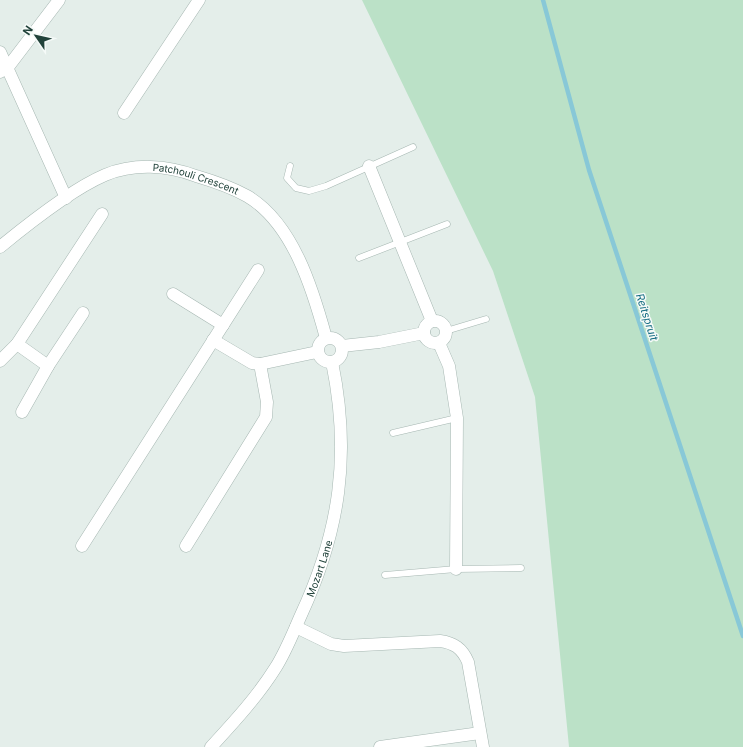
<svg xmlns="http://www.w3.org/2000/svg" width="743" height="747" viewBox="0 0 743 747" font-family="Inter,sans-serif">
<rect width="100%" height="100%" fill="#e4eeea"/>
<path fill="#bbe1c7" d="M 362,0 L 743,0 L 743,747 L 569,747 L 535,397 L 493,271 Z"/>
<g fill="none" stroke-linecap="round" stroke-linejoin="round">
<path stroke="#88c8d7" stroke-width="4.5" d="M 543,0 L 589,170 L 743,636"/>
<defs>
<g id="service">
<path d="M 290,166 L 287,178 L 296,188 L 309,191 L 326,186 L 413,147"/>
<path d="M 359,258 L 447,224"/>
<path d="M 446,331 L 486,319"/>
<path d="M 393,433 L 457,418"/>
<path d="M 385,575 L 456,569 L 521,568"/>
</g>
<g id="minor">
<path d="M 0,52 L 66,198"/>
<path d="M 0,72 L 8,67 L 59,0"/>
<path d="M 124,113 L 199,0"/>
<path d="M 369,166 L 432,321"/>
<path id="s1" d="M 0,247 C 28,224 72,189 105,175 C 134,163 167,165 196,176 C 213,181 231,187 247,196 C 293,223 313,290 326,338"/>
<path d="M 173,294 L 223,325"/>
<circle cx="435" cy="332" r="11"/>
<circle cx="330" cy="350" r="12"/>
<path d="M 213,340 L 252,363 L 260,364 L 317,352"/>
<path d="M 439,343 L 449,366 L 457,418 L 456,569"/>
<path d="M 17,344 L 48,366"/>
<path d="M 342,346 L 379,342 L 424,333"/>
<path d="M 0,361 L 17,344 L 102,214"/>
<path d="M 22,412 L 48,366 L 83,313"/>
<path d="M 82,546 L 258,270"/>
<path d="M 186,546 L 266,417 L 267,402 L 260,364"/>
<path d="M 296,627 L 331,644 L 344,646 L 440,641 C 454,643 462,648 468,662 L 483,747"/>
<path id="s2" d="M 211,747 C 234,722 258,696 276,667 C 286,651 293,633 301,615 C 340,531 351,454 332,362"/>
<path d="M 380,747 L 480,733"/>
</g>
</defs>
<use href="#service" stroke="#a6b7b2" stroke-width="7"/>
<use href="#minor" stroke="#a6b7b2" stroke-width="13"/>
<use href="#service" stroke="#fff" stroke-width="6"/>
<use href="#minor" stroke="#fff" stroke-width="12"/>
</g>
<g text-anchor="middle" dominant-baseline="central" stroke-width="3" stroke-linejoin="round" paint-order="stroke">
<g font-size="10" fill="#21423a" stroke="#f5faf8">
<text stroke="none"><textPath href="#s1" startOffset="221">Patchouli Crescent</textPath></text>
<text stroke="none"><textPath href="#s2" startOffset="211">Mozart Lane</textPath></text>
</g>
<g font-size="11" font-style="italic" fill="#166d83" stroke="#f5faf8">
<text transform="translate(647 317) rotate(72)">Reitspruit</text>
</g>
</g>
<g transform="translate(36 36) rotate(304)" stroke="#f5faf8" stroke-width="3" paint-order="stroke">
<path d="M0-3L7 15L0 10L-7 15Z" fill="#21423a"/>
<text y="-6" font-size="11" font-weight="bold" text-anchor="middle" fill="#21423a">N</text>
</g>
</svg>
